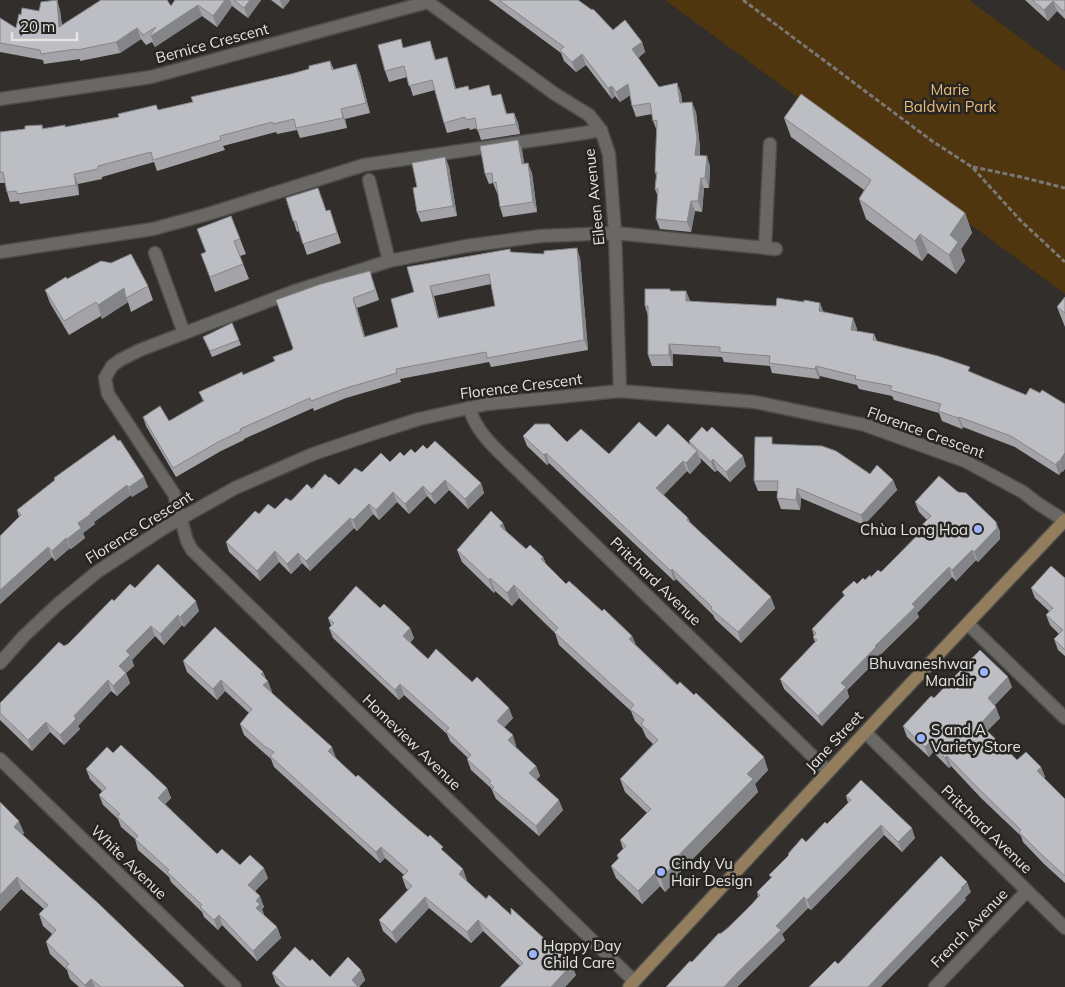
<svg xmlns="http://www.w3.org/2000/svg" width="1065" height="987" viewBox="0 0 1065 987" font-family="Mulish,sans-serif">
<rect width="100%" height="100%" fill="#312e2b"/>
<path fill="#4f360f" d="M 665,0 L 969,0 L 1065,71 L 1065,294 Z"/>
<g fill="none" stroke-linecap="round" stroke-linejoin="round">
<defs>
<g id="service">
<path d="M 615,233 L 776,249"/>
<path d="M 765,247 L 770,144"/>
<path d="M 0,252 L 153,229 L 208,214 L 364,165 L 584,133 L 601,130"/>
<path d="M 968,624 L 1065,718"/>
</g>
<g id="minor">
<path d="M 425,0 L 555,94 L 589,115 L 601,130 L 609,154 L 615,233 L 620,391"/>
<path d="M 0,99 L 151,77 L 428,2"/>
<path d="M 369,180 L 389,261"/>
<path d="M 615,233 L 541,236 L 466,246 L 389,261 L 292,292 L 140,350 L 120,360 L 112,366 L 105,378 L 108,394 L 174,494 L 187,541 L 192,550 L 634,981"/>
<path d="M 155,253 L 184,333"/>
<path d="M 469,408 C 475,426 485,438 498,451 L 828,771"/>
<path d="M 0,663 L 24,636 L 58,604 L 97,572 L 164,528 L 235,488 L 313,454 L 372,434 L 419,419 L 487,404 L 620,391 L 755,402 L 865,425 L 965,461 L 1023,492 L 1037,503 L 1065,521"/>
<path d="M 865,732 L 1065,928"/>
<path d="M 0,759 L 235,987"/>
<path d="M 935,987 L 1027,891"/>
</g>
<path id="secondary" d="M 629,987 L 882,714 L 1065,520"/>
</defs>
<use href="#service" stroke="#4e4c4a" stroke-width="15"/>
<use href="#minor" stroke="#4e4c4a" stroke-width="15"/>
<use href="#secondary" stroke="#4e4c4a" stroke-width="15"/>
<g stroke="#7b7876" stroke-width="3" stroke-dasharray="5 2.5" stroke-linecap="butt">
<path d="M 743,0 L 932,141 L 972,167 L 1021,221 L 1065,262"/>
<path d="M 973,167 L 1021,177 L 1065,188"/>
</g>
<use href="#service" stroke="#6a6864" stroke-width="12"/>
<use href="#minor" stroke="#6a6864" stroke-width="12"/>
<use href="#secondary" stroke="#927d5c" stroke-width="12"/>
</g>
<g fill="#a3a3a8" fill-rule="evenodd">
<path d="M 57,0 L 60,11 L 62,25 L 171,6 L 175,0 L 261,0 L 248,18 L 232,6 L 217,27 L 202,16 L 155,47 L 152,42 L 146,45 L 141,39 L 120,53 L 80,61 L 80,59 L 44,64 L 43,60 L 0,52 L 0,18 L 16,28 L 21,15 L 39,11 Z"/>
<path d="M 271,0 L 290,0 L 283,9 Z"/>
<path d="M 489,0 L 578,0 L 613,30 L 642,42 L 645,52 L 638,58 L 659,87 L 677,83 L 681,94 L 682,103 L 696,112 L 700,148 L 700,156 L 710,166 L 709,188 L 704,188 L 702,212 L 695,211 L 691,232 L 660,229 L 656,219 L 658,197 L 655,189 L 656,176 L 655,172 L 657,131 L 653,121 L 652,114 L 636,117 L 632,106 L 630,95 L 620,102 L 615,96 L 612,99 L 586,65 L 576,72 L 564,61 L 561,53 Z"/>
<path d="M 1025,0 L 1065,0 L 1065,19 L 1057,11 L 1048,21 Z"/>
<path d="M 430,41 L 436,60 L 450,67 L 456,89 L 468,86 L 469,90 L 493,96 L 504,104 L 507,114 L 514,113 L 518,123 L 520,134 L 481,140 L 477,128 L 470,130 L 469,128 L 447,133 L 444,123 L 435,90 L 413,96 L 407,77 L 389,82 L 385,71 L 404,48 Z"/>
<path d="M 330,61 L 334,70 L 356,64 L 360,74 L 370,113 L 345,119 L 347,128 L 300,138 L 297,130 L 277,134 L 276,132 L 223,146 L 225,150 L 157,171 L 154,162 L 102,177 L 102,179 L 78,184 L 79,195 L 20,204 L 19,201 L 10,202 L 7,192 L 5,183 L 0,183 L 0,132 L 25,129 L 42,125 L 43,128 L 66,127 L 119,117 L 156,105 L 158,110 L 193,102 L 309,69 Z"/>
<path d="M 784,118 L 965,213 L 972,233 L 961,249 L 965,261 L 956,274 L 928,253 L 922,261 L 866,219 L 859,199 L 864,190 L 791,137 Z"/>
<path d="M 522,150 L 524,164 L 532,173 L 537,212 L 503,217 L 500,207 L 498,193 L 497,193 L 493,183 L 489,184 L 485,174 Z"/>
<path d="M 445,157 L 449,167 L 457,216 L 421,222 L 417,212 L 417,187 Z"/>
<path d="M 286,198 L 322,198 L 326,211 L 330,210 L 341,243 L 307,255 L 299,231 L 297,232 Z"/>
<path d="M 231,216 L 246,254 L 240,256 L 249,279 L 215,292 L 201,254 L 206,252 Z"/>
<path d="M 510,249 L 511,252 L 580,258 L 588,350 L 491,367 L 489,362 L 400,379 L 401,382 L 346,398 L 314,411 L 313,408 L 244,439 L 244,440 L 221,451 L 176,477 L 146,426 L 143,417 L 169,421 L 203,401 L 199,392 L 243,375 L 275,361 L 292,350 L 373,280 L 379,300 L 357,308 L 365,337 L 398,327 L 414,292 ZM 491,284 L 495,306 L 439,318 L 434,296 Z"/>
<path d="M 67,279 L 148,286 L 153,300 L 131,312 L 128,302 L 102,319 L 101,316 L 69,335 L 50,303 L 45,290 Z"/>
<path d="M 671,291 L 686,291 L 690,301 L 823,312 L 853,318 L 857,329 L 856,331 L 874,334 L 877,341 L 972,373 L 1026,395 L 1040,393 L 1063,472 L 1062,471 L 1059,475 L 1015,447 L 963,427 L 962,429 L 942,421 L 939,413 L 894,400 L 892,396 L 859,389 L 857,385 L 820,376 L 819,379 L 772,373 L 770,366 L 724,362 L 722,357 L 673,354 L 673,366 L 652,366 L 648,355 L 648,316 L 645,306 Z"/>
<path d="M 1065,297 L 1065,327 L 1057,307 Z"/>
<path d="M 232,323 L 241,345 L 212,357 L 203,337 Z"/>
<path d="M 523,436 L 567,442 L 609,454 L 656,437 L 690,444 L 689,441 L 746,466 L 730,482 L 717,470 L 715,472 L 700,458 L 701,462 L 690,474 L 687,471 L 663,495 L 688,518 L 690,522 L 775,608 L 741,643 L 715,619 L 713,615 L 676,579 L 674,581 L 549,463 L 547,465 L 527,446 Z"/>
<path d="M 118,441 L 148,487 L 132,497 L 131,495 L 94,522 L 95,524 L 83,533 L 85,538 L 71,549 L 70,548 L 55,561 L 52,557 L 0,604 L 0,536 L 19,517 L 17,510 L 55,480 L 54,478 Z"/>
<path d="M 775,444 L 870,474 L 893,480 L 897,490 L 864,525 L 801,498 L 800,510 L 781,509 L 777,498 L 778,491 L 758,491 L 754,481 Z"/>
<path d="M 427,449 L 481,483 L 484,493 L 468,509 L 449,490 L 435,504 L 427,496 L 409,514 L 397,502 L 379,520 L 373,514 L 357,531 L 354,528 L 310,571 L 302,563 L 291,574 L 279,562 L 260,581 L 229,552 L 226,542 L 259,514 L 275,509 L 329,478 L 339,485 L 362,472 L 404,456 Z"/>
<path d="M 958,492 L 996,522 L 1000,532 L 1000,539 L 978,562 L 976,560 L 956,581 L 952,577 L 917,613 L 919,617 L 879,656 L 880,657 L 847,690 L 849,697 L 822,726 L 784,689 L 780,679 L 815,642 L 813,637 L 814,636 L 812,629 L 844,596 L 842,592 L 881,572 L 915,537 L 914,533 L 927,520 L 919,512 L 915,502 Z"/>
<path d="M 506,531 L 526,549 L 543,557 L 546,564 L 566,584 L 602,611 L 632,636 L 636,645 L 768,770 L 755,784 L 758,792 L 680,872 L 681,875 L 665,892 L 660,886 L 642,904 L 616,878 L 611,866 L 618,859 L 617,855 L 623,849 L 620,840 L 647,813 L 625,792 L 620,779 L 653,744 L 646,737 L 642,728 L 635,721 L 631,711 L 559,645 L 555,633 L 519,598 L 512,606 L 495,591 L 494,593 L 462,562 L 457,550 Z"/>
<path d="M 1065,578 L 1065,656 L 1058,650 L 1054,639 L 1059,634 L 1050,625 L 1046,615 L 1049,611 L 1035,598 L 1031,588 Z"/>
<path d="M 135,588 L 199,611 L 184,627 L 182,625 L 164,645 L 155,636 L 132,660 L 134,666 L 126,673 L 130,683 L 117,696 L 111,691 L 78,726 L 80,729 L 64,745 L 50,732 L 32,751 L 0,720 L 0,703 L 64,646 L 68,644 L 114,601 Z"/>
<path d="M 380,608 L 410,628 L 414,638 L 410,643 L 428,659 L 472,682 L 513,718 L 504,727 L 516,745 L 515,747 L 536,766 L 540,776 L 536,780 L 563,810 L 539,836 L 496,799 L 491,788 L 471,770 L 467,759 L 468,758 L 450,741 L 447,734 L 404,695 L 399,700 L 333,638 L 329,628 L 331,626 L 328,618 Z"/>
<path d="M 183,661 L 263,672 L 272,692 L 271,692 L 336,758 L 356,777 L 409,821 L 445,853 L 467,880 L 466,881 L 576,975 L 565,987 L 500,987 L 520,966 L 483,931 L 471,943 L 429,908 L 396,943 L 383,931 L 379,920 L 408,890 L 406,888 L 402,877 L 404,875 L 385,858 L 380,863 L 274,767 L 271,759 L 244,735 L 240,724 L 249,713 L 225,691 L 217,700 L 187,672 Z"/>
<path d="M 1012,687 L 994,706 L 1000,718 L 987,731 L 1017,760 L 1041,767 L 1045,777 L 1044,778 L 1065,799 L 1065,883 L 1044,864 L 1023,842 L 1021,836 L 981,798 L 951,766 L 949,768 L 933,752 L 929,757 L 907,737 L 903,726 L 934,698 Z"/>
<path d="M 113,753 L 167,788 L 171,798 L 165,804 L 217,854 L 240,865 L 268,878 L 255,891 L 264,907 L 262,909 L 264,915 L 277,927 L 281,938 L 257,961 L 222,925 L 218,930 L 204,917 L 202,912 L 171,882 L 169,877 L 138,850 L 135,839 L 121,827 L 118,819 L 103,805 L 99,795 L 102,791 L 90,779 L 86,769 Z"/>
<path d="M 846,796 L 915,838 L 902,852 L 884,835 L 811,910 L 808,908 L 782,934 L 785,940 L 737,987 L 666,987 L 752,904 L 758,897 L 757,892 L 771,878 L 769,875 L 788,856 L 788,854 L 806,842 L 827,824 L 848,803 Z"/>
<path d="M 0,802 L 24,833 L 22,835 L 184,987 L 79,987 L 70,979 L 67,970 L 50,954 L 46,942 L 52,934 L 43,926 L 39,914 L 44,909 L 21,889 L 0,911 Z"/>
<path d="M 310,961 L 330,977 L 361,970 L 365,980 L 359,987 L 280,987 L 276,983 L 272,973 Z"/>
</g>
<g fill="#848588">
<path d="M 57,0 L 60,11 L 63,37 L 59,27 Z"/>
<path d="M 225,0 L 230,0 L 232,6 L 217,27 L 213,16 Z"/>
<path d="M 250,0 L 261,0 L 248,18 L 244,8 Z"/>
<path d="M 280,0 L 290,0 L 283,9 Z"/>
<path d="M 1053,1 L 1057,11 L 1048,21 L 1044,10 Z"/>
<path d="M 198,5 L 202,16 L 155,47 L 151,36 Z"/>
<path d="M 137,28 L 141,39 L 120,53 L 116,42 Z"/>
<path d="M 642,42 L 645,52 L 636,60 L 632,49 Z"/>
<path d="M 582,54 L 586,65 L 576,72 L 572,62 Z"/>
<path d="M 447,57 L 450,67 L 459,100 L 455,89 Z"/>
<path d="M 356,64 L 360,74 L 370,113 L 366,103 Z"/>
<path d="M 677,83 L 681,94 L 684,113 L 680,103 Z"/>
<path d="M 628,84 L 632,94 L 620,102 L 616,92 Z"/>
<path d="M 612,86 L 615,96 L 612,99 L 608,88 Z"/>
<path d="M 501,94 L 504,104 L 510,125 L 506,114 Z"/>
<path d="M 692,102 L 696,112 L 700,148 L 699,165 L 695,155 Z"/>
<path d="M 341,109 L 345,119 L 347,128 L 343,118 Z"/>
<path d="M 514,113 L 518,123 L 520,134 L 516,124 Z"/>
<path d="M 518,140 L 522,150 L 526,174 L 522,164 Z"/>
<path d="M 707,156 L 710,166 L 709,188 L 705,178 Z"/>
<path d="M 445,157 L 449,167 L 457,216 L 453,206 Z"/>
<path d="M 528,163 L 532,173 L 537,212 L 533,202 Z"/>
<path d="M 74,174 L 78,184 L 79,195 L 76,185 Z"/>
<path d="M 701,178 L 704,188 L 702,212 L 698,201 Z"/>
<path d="M 691,201 L 695,211 L 691,232 L 687,222 Z"/>
<path d="M 965,213 L 972,233 L 961,249 L 965,261 L 956,274 L 949,255 L 950,235 Z"/>
<path d="M 920,234 L 928,253 L 922,261 L 915,241 Z"/>
<path d="M 577,248 L 580,258 L 588,350 L 584,340 Z"/>
<path d="M 430,286 L 434,296 L 441,327 L 438,318 Z"/>
<path d="M 124,288 L 128,302 L 102,319 L 98,305 Z"/>
<path d="M 686,291 L 690,301 L 686,301 Z"/>
<path d="M 353,298 L 357,308 L 368,347 L 364,337 Z"/>
<path d="M 820,303 L 824,313 L 819,311 Z"/>
<path d="M 853,318 L 857,329 L 854,340 L 851,330 Z"/>
<path d="M 669,344 L 673,354 L 673,366 L 669,355 Z"/>
<path d="M 816,366 L 820,376 L 819,379 L 815,369 Z"/>
<path d="M 959,417 L 963,427 L 962,429 L 958,418 Z"/>
<path d="M 697,451 L 701,462 L 690,474 L 686,463 Z"/>
<path d="M 546,453 L 549,463 L 547,465 L 544,455 Z"/>
<path d="M 1065,453 L 1065,469 L 1063,472 L 1059,462 Z"/>
<path d="M 743,456 L 746,466 L 730,482 L 726,472 Z"/>
<path d="M 713,459 L 717,470 L 715,472 L 711,462 Z"/>
<path d="M 683,461 L 687,471 L 660,499 L 656,488 Z"/>
<path d="M 1058,461 L 1062,471 L 1059,475 L 1056,465 Z"/>
<path d="M 144,477 L 148,487 L 132,497 L 129,487 Z"/>
<path d="M 445,480 L 449,490 L 435,504 L 431,494 Z"/>
<path d="M 893,480 L 897,490 L 864,525 L 861,515 Z"/>
<path d="M 481,483 L 484,493 L 468,509 L 465,499 Z"/>
<path d="M 127,485 L 131,495 L 94,522 L 95,524 L 83,533 L 85,538 L 71,549 L 67,539 L 78,523 L 90,513 Z"/>
<path d="M 423,486 L 427,496 L 409,514 L 405,504 Z"/>
<path d="M 797,488 L 801,498 L 800,510 L 796,500 Z"/>
<path d="M 393,492 L 397,502 L 379,520 L 376,510 Z"/>
<path d="M 369,504 L 373,514 L 357,531 L 353,520 Z"/>
<path d="M 350,518 L 354,528 L 310,571 L 306,561 Z"/>
<path d="M 996,522 L 1000,532 L 1000,539 L 978,562 L 974,552 Z"/>
<path d="M 503,523 L 508,536 L 500,526 Z"/>
<path d="M 66,538 L 70,548 L 55,561 L 52,551 Z"/>
<path d="M 48,547 L 52,557 L 0,604 L 0,590 Z"/>
<path d="M 972,550 L 976,560 L 956,581 L 952,570 Z"/>
<path d="M 275,551 L 279,562 L 260,581 L 257,571 Z"/>
<path d="M 298,553 L 302,563 L 291,574 L 287,564 Z"/>
<path d="M 543,557 L 548,570 L 541,559 Z"/>
<path d="M 949,567 L 952,577 L 917,613 L 919,617 L 879,656 L 880,657 L 847,690 L 849,697 L 822,726 L 818,716 L 841,683 L 875,646 L 912,604 Z"/>
<path d="M 672,569 L 676,579 L 674,581 L 671,571 Z"/>
<path d="M 490,578 L 495,591 L 494,593 L 489,580 Z"/>
<path d="M 514,585 L 519,598 L 512,606 L 507,593 Z"/>
<path d="M 771,597 L 775,608 L 741,643 L 738,632 Z"/>
<path d="M 196,601 L 199,611 L 184,627 L 180,617 Z"/>
<path d="M 178,615 L 182,625 L 164,645 L 160,634 Z"/>
<path d="M 151,626 L 155,636 L 132,660 L 134,666 L 126,673 L 130,683 L 117,696 L 113,686 L 119,666 L 126,651 Z"/>
<path d="M 410,628 L 414,638 L 406,646 L 403,636 Z"/>
<path d="M 632,636 L 637,649 L 629,639 Z"/>
<path d="M 263,672 L 266,682 L 268,681 L 272,692 L 267,696 L 263,685 L 261,674 Z"/>
<path d="M 1008,677 L 1012,687 L 991,709 L 988,698 Z"/>
<path d="M 108,680 L 111,691 L 78,726 L 80,729 L 64,745 L 60,735 L 74,716 Z"/>
<path d="M 221,680 L 225,691 L 217,700 L 213,689 Z"/>
<path d="M 400,684 L 404,695 L 399,700 L 395,690 Z"/>
<path d="M 996,707 L 1000,718 L 983,734 L 980,724 Z"/>
<path d="M 509,708 L 513,718 L 501,731 L 497,721 Z"/>
<path d="M 46,722 L 50,732 L 32,751 L 28,740 Z"/>
<path d="M 513,735 L 516,745 L 512,751 L 508,740 Z"/>
<path d="M 930,742 L 933,752 L 929,757 L 925,747 Z"/>
<path d="M 332,747 L 336,758 L 328,751 Z"/>
<path d="M 947,756 L 951,766 L 949,768 L 945,758 Z"/>
<path d="M 764,757 L 768,770 L 755,784 L 758,792 L 680,872 L 681,875 L 665,892 L 661,879 L 674,860 L 747,774 Z"/>
<path d="M 536,766 L 540,776 L 533,783 L 529,773 Z"/>
<path d="M 1041,767 L 1045,777 L 1041,781 L 1037,771 Z"/>
<path d="M 167,788 L 171,798 L 162,808 L 158,798 Z"/>
<path d="M 559,800 L 563,810 L 539,836 L 536,826 Z"/>
<path d="M 19,821 L 24,833 L 18,839 L 14,827 Z"/>
<path d="M 881,825 L 884,835 L 811,910 L 807,900 Z"/>
<path d="M 912,828 L 915,838 L 902,852 L 898,842 Z"/>
<path d="M 381,847 L 385,858 L 380,863 L 376,852 Z"/>
<path d="M 264,868 L 268,878 L 251,895 L 248,885 Z"/>
<path d="M 463,869 L 467,880 L 463,885 L 459,874 Z"/>
<path d="M 655,873 L 660,886 L 642,904 L 638,891 Z"/>
<path d="M 17,877 L 21,889 L 0,911 L 0,895 Z"/>
<path d="M 967,882 L 971,892 L 965,898 L 966,900 L 881,987 L 868,987 Z"/>
<path d="M 260,896 L 264,907 L 262,909 L 264,915 L 256,908 L 256,901 Z"/>
<path d="M 425,897 L 429,908 L 396,943 L 392,932 Z"/>
<path d="M 804,897 L 808,908 L 782,934 L 785,940 L 737,987 L 724,987 L 776,926 Z"/>
<path d="M 219,915 L 222,925 L 218,930 L 214,920 Z"/>
<path d="M 478,920 L 483,931 L 471,943 L 467,932 Z"/>
<path d="M 277,927 L 281,938 L 257,961 L 253,951 Z"/>
<path d="M 572,964 L 576,975 L 565,987 L 551,987 Z"/>
<path d="M 361,970 L 365,980 L 359,987 L 352,980 Z"/>
<path d="M 91,979 L 95,987 L 86,987 L 85,985 Z"/>
</g>
<g fill="#bdbec3" stroke="#848588" fill-rule="evenodd">
<path d="M 57,0 L 59,27 L 101,0 L 167,0 L 171,6 L 175,0 L 225,0 L 213,16 L 198,5 L 151,36 L 150,35 L 156,27 L 143,35 L 137,28 L 116,42 L 77,50 L 76,49 L 41,54 L 40,50 L 0,43 L 0,18 L 16,28 L 19,14 L 21,15 L 22,8 L 39,11 L 41,2 Z"/>
<path d="M 234,0 L 250,0 L 244,8 Z"/>
<path d="M 499,0 L 578,0 L 592,10 L 593,9 L 613,30 L 625,20 L 642,42 L 632,49 L 659,87 L 677,83 L 680,103 L 692,102 L 697,138 L 695,155 L 707,156 L 705,178 L 701,178 L 698,201 L 691,201 L 687,222 L 656,219 L 658,189 L 655,189 L 657,172 L 655,172 L 657,120 L 653,121 L 650,103 L 632,106 L 628,84 L 616,92 L 612,86 L 608,88 L 582,54 L 572,62 L 560,50 L 564,47 Z"/>
<path d="M 1032,0 L 1065,0 L 1065,10 L 1063,11 L 1053,1 L 1044,10 Z"/>
<path d="M 401,39 L 403,48 L 430,41 L 435,60 L 447,57 L 455,89 L 468,86 L 469,90 L 489,85 L 492,96 L 501,94 L 506,114 L 514,113 L 516,124 L 477,130 L 475,118 L 466,120 L 465,117 L 444,123 L 432,80 L 409,86 L 404,66 L 385,71 L 378,45 Z"/>
<path d="M 330,61 L 332,70 L 356,64 L 366,103 L 341,109 L 343,118 L 296,128 L 294,119 L 273,124 L 272,122 L 220,136 L 221,140 L 153,160 L 151,152 L 98,166 L 98,169 L 74,174 L 76,185 L 17,194 L 16,191 L 7,192 L 3,172 L 0,172 L 0,132 L 25,129 L 25,126 L 42,125 L 42,129 L 65,125 L 65,127 L 119,117 L 118,114 L 156,105 L 158,110 L 193,102 L 191,97 L 291,74 L 309,69 L 309,66 Z"/>
<path d="M 801,94 L 965,213 L 950,235 L 958,242 L 949,255 L 920,234 L 915,241 L 859,199 L 871,180 L 784,118 Z"/>
<path d="M 518,140 L 522,164 L 528,163 L 533,202 L 500,207 L 496,182 L 493,183 L 492,173 L 485,174 L 480,146 Z"/>
<path d="M 445,157 L 453,206 L 417,212 L 413,188 L 417,187 L 412,163 Z"/>
<path d="M 318,188 L 326,211 L 330,210 L 337,233 L 303,244 L 296,221 L 293,221 L 286,198 Z"/>
<path d="M 231,216 L 240,239 L 234,241 L 243,264 L 210,277 L 201,254 L 206,252 L 197,229 Z"/>
<path d="M 577,248 L 584,340 L 487,358 L 486,352 L 396,369 L 397,373 L 343,389 L 311,401 L 310,398 L 240,429 L 241,431 L 218,442 L 173,468 L 143,417 L 160,406 L 169,421 L 204,401 L 199,392 L 242,372 L 243,375 L 275,361 L 273,357 L 292,350 L 293,348 L 276,300 L 321,284 L 370,271 L 375,290 L 353,298 L 364,337 L 398,327 L 391,299 L 414,292 L 407,267 L 510,249 L 510,252 L 544,254 L 544,251 ZM 489,274 L 495,306 L 438,318 L 430,286 Z"/>
<path d="M 131,254 L 148,286 L 126,298 L 124,288 L 98,305 L 96,302 L 64,321 L 45,290 L 66,277 L 67,279 L 101,261 L 111,263 Z"/>
<path d="M 645,289 L 670,289 L 670,291 L 686,291 L 686,301 L 776,306 L 777,298 L 804,302 L 804,300 L 820,303 L 819,311 L 853,318 L 851,330 L 874,334 L 873,340 L 938,356 L 970,367 L 968,371 L 1026,395 L 1030,388 L 1040,393 L 1042,390 L 1065,404 L 1065,453 L 1059,462 L 1058,461 L 1056,465 L 1011,436 L 959,417 L 958,418 L 938,411 L 941,404 L 890,390 L 892,386 L 855,379 L 856,376 L 816,366 L 815,369 L 769,363 L 770,356 L 720,352 L 720,347 L 669,344 L 669,355 L 648,355 L 648,306 L 645,306 Z"/>
<path d="M 1065,297 L 1065,313 L 1057,307 Z"/>
<path d="M 232,323 L 239,340 L 210,351 L 203,337 Z"/>
<path d="M 639,422 L 656,437 L 668,424 L 697,451 L 686,463 L 683,461 L 656,488 L 688,518 L 687,520 L 771,597 L 738,632 L 711,609 L 712,607 L 672,569 L 671,571 L 546,453 L 544,455 L 523,436 L 535,424 L 549,424 L 567,442 L 581,429 L 609,454 Z"/>
<path d="M 702,427 L 707,432 L 712,427 L 743,456 L 726,472 L 713,459 L 711,462 L 689,441 Z"/>
<path d="M 114,435 L 118,441 L 120,440 L 144,477 L 129,487 L 127,485 L 90,513 L 91,514 L 78,523 L 81,528 L 67,539 L 66,538 L 52,551 L 48,547 L 0,590 L 0,536 L 21,515 L 17,510 L 55,480 L 54,478 Z"/>
<path d="M 755,437 L 772,437 L 772,444 L 822,446 L 836,451 L 870,474 L 877,465 L 893,480 L 861,515 L 797,488 L 796,500 L 777,498 L 778,481 L 754,481 Z"/>
<path d="M 435,441 L 481,483 L 465,499 L 445,480 L 431,494 L 423,486 L 405,504 L 393,492 L 376,510 L 369,504 L 353,520 L 350,518 L 306,561 L 298,553 L 287,564 L 275,551 L 257,571 L 226,542 L 255,511 L 259,514 L 268,504 L 275,509 L 286,498 L 291,501 L 307,484 L 312,489 L 325,474 L 329,478 L 330,477 L 339,485 L 355,468 L 362,472 L 381,453 L 390,462 L 400,452 L 404,456 L 411,449 L 415,453 L 423,445 L 427,449 Z"/>
<path d="M 939,476 L 958,492 L 966,493 L 996,522 L 997,528 L 974,552 L 972,550 L 952,570 L 949,567 L 912,604 L 915,607 L 875,646 L 876,647 L 841,683 L 846,687 L 818,716 L 780,679 L 817,640 L 813,637 L 816,633 L 812,629 L 845,595 L 842,592 L 854,581 L 857,584 L 863,578 L 865,580 L 870,575 L 871,577 L 878,570 L 881,572 L 917,536 L 914,533 L 931,516 L 915,502 Z"/>
<path d="M 491,511 L 503,523 L 500,526 L 526,549 L 530,545 L 543,557 L 541,559 L 566,584 L 569,581 L 602,611 L 604,609 L 632,636 L 629,639 L 677,685 L 680,682 L 694,695 L 696,693 L 764,757 L 747,774 L 753,779 L 674,860 L 676,862 L 661,879 L 655,873 L 638,891 L 611,866 L 619,858 L 617,855 L 626,846 L 620,840 L 651,809 L 620,779 L 658,740 L 641,724 L 644,720 L 630,709 L 634,705 L 554,632 L 558,628 L 514,585 L 507,593 L 490,578 L 489,580 L 457,550 Z"/>
<path d="M 158,564 L 196,601 L 180,617 L 178,615 L 160,634 L 151,626 L 126,651 L 130,655 L 119,666 L 126,673 L 113,686 L 108,680 L 74,716 L 76,719 L 60,735 L 46,722 L 28,740 L 0,713 L 0,703 L 59,642 L 64,646 L 68,644 L 112,599 L 114,601 L 130,584 L 135,588 Z"/>
<path d="M 1051,566 L 1065,578 L 1065,650 L 1054,639 L 1063,630 L 1046,615 L 1053,608 L 1031,588 Z"/>
<path d="M 356,586 L 380,608 L 384,604 L 410,628 L 403,636 L 428,659 L 436,649 L 472,682 L 477,677 L 509,708 L 497,721 L 513,735 L 508,740 L 536,766 L 529,773 L 559,800 L 536,826 L 492,789 L 494,787 L 489,783 L 491,781 L 467,759 L 471,755 L 446,731 L 449,728 L 400,684 L 395,690 L 329,628 L 334,623 L 328,618 Z"/>
<path d="M 215,627 L 263,672 L 261,674 L 268,681 L 263,685 L 332,747 L 328,751 L 356,777 L 358,775 L 409,821 L 428,837 L 430,835 L 443,847 L 441,849 L 463,869 L 459,874 L 486,899 L 489,895 L 511,915 L 511,908 L 572,964 L 551,987 L 500,987 L 523,963 L 478,920 L 467,932 L 425,897 L 392,932 L 379,920 L 412,886 L 402,877 L 408,871 L 381,847 L 376,852 L 270,756 L 274,752 L 264,746 L 240,724 L 252,709 L 221,680 L 213,689 L 183,661 Z"/>
<path d="M 980,650 L 1008,677 L 988,698 L 996,707 L 980,724 L 1017,760 L 1026,752 L 1041,767 L 1037,771 L 1065,799 L 1065,876 L 1040,853 L 1019,832 L 1021,830 L 977,787 L 947,756 L 945,758 L 930,742 L 925,747 L 903,726 L 931,696 L 934,698 Z"/>
<path d="M 121,745 L 167,788 L 158,798 L 217,854 L 222,849 L 240,865 L 250,855 L 264,868 L 248,885 L 260,896 L 256,901 L 260,904 L 256,908 L 277,927 L 253,951 L 219,915 L 214,920 L 200,907 L 202,905 L 167,872 L 169,870 L 135,839 L 138,836 L 117,816 L 120,814 L 99,795 L 106,788 L 86,769 L 107,747 L 113,753 Z"/>
<path d="M 861,780 L 912,828 L 898,842 L 881,825 L 807,900 L 804,897 L 776,926 L 781,930 L 737,973 L 724,987 L 666,987 L 690,961 L 692,962 L 719,933 L 720,934 L 728,928 L 752,904 L 760,895 L 757,892 L 772,877 L 769,875 L 789,855 L 788,854 L 802,838 L 806,842 L 825,822 L 827,824 L 851,800 L 846,796 Z"/>
<path d="M 0,802 L 19,821 L 14,827 L 99,904 L 184,986 L 183,987 L 101,987 L 91,979 L 85,985 L 66,967 L 69,964 L 46,942 L 56,930 L 39,914 L 48,905 L 17,877 L 0,895 Z"/>
<path d="M 941,856 L 967,882 L 961,888 L 962,889 L 868,987 L 809,987 L 835,961 L 838,964 Z"/>
<path d="M 295,947 L 310,961 L 312,959 L 330,977 L 348,957 L 361,970 L 352,980 L 358,987 L 286,987 L 272,973 Z"/>
</g>
<g fill="#9cb4fd" stroke="#272522" stroke-width="2">
<circle cx="978" cy="529" r="5"/>
<circle cx="984" cy="672" r="5"/>
<circle cx="921" cy="738" r="5"/>
<circle cx="661" cy="872" r="5"/>
<circle cx="533" cy="954" r="5"/>
</g>
<g text-anchor="middle" dominant-baseline="central" stroke-width="5" stroke-linejoin="round" paint-order="stroke">
<g font-size="15" fill="#e6e4e2" stroke="#272522">
<text transform="translate(212 43) rotate(-15)">Bernice Crescent</text>
<text transform="translate(594 197) rotate(-96)">Eileen Avenue</text>
<text transform="translate(521 386) rotate(-7)">Florence Crescent</text>
<text transform="translate(926 432) rotate(20)">Florence Crescent</text>
<text transform="translate(139 527) rotate(-32)">Florence Crescent</text>
<text transform="translate(656 581) rotate(44)">Pritchard Avenue</text>
<text transform="translate(834 741) rotate(-47)">Jane Street</text>
<text transform="translate(412 742) rotate(44)">Homeview Avenue</text>
<text transform="translate(987 829) rotate(44)">Pritchard Avenue</text>
<text transform="translate(129 862) rotate(44)">White Avenue</text>
<text transform="translate(969 928) rotate(-46)">French Avenue</text>
</g>
<g font-size="15" fill="#e8ba7c" stroke="#272522">
<text x="950" y="89">Marie<tspan x="950" dy="17">Baldwin Park</tspan></text>
</g>
<g font-size="15" fill="#e6e4e2" stroke="#272522" text-anchor="start">
<text x="968" y="529" text-anchor="end">Chùa Long Hoa</text>
<text x="974" y="663" text-anchor="end">Bhuvaneshwar<tspan x="974" dy="17">Mandir</tspan></text>
<text x="931" y="729">S and A<tspan x="931" dy="17">Variety Store</tspan></text>
<text x="671" y="863">Cindy Vu<tspan x="671" dy="17">Hair Design</tspan></text>
<text x="543" y="945">Happy Day<tspan x="543" dy="17">Child Care</tspan></text>
</g>
</g>
<path d="M12 32v8h65v-8" fill="none" stroke="#e6e4e2" stroke-width="2.5"/>
<text x="20" y="32" font-size="15" fill="#e6e4e2" stroke="#272522" stroke-width="4" paint-order="stroke">20 m</text>
</svg>
